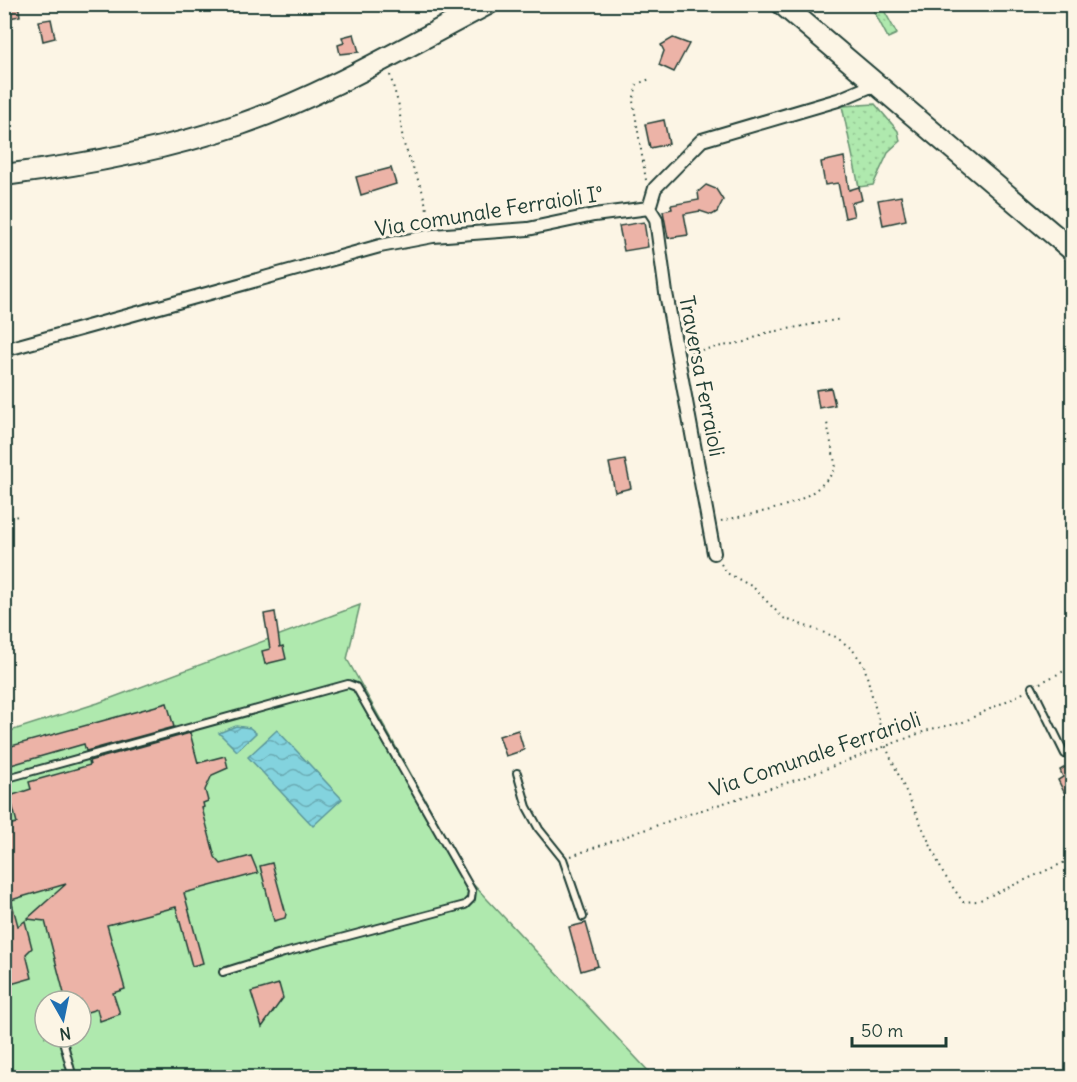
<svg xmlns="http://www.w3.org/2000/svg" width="1077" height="1082" viewBox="0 0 1077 1082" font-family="Delius,sans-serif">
<defs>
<pattern id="garden-dots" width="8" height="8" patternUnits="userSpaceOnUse" patternTransform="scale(1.5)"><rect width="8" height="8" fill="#afe9ae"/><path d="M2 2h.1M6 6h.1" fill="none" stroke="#96c996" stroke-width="1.8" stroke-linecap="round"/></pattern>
<pattern id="water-waves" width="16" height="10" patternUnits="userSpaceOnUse" patternTransform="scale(1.5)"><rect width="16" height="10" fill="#83d3de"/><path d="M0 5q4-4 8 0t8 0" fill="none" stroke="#6bacb5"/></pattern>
</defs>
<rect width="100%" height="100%" fill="#fcf5e5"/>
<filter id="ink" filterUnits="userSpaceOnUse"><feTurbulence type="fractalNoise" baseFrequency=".0167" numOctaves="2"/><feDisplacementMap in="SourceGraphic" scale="12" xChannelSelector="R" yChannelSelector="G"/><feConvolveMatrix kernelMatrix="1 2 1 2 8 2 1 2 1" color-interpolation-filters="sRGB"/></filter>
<g filter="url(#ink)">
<path fill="#afe9ae" stroke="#679371" stroke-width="1.5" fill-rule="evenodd" d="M 360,605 L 347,659 L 471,882 L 654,1077 L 5,1077 L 4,733 L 98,703 ZM 45,1001 L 81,1001 L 81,1037 L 45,1037 Z"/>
<g fill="url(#garden-dots)" stroke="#679371" stroke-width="1.5">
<path d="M 876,5 L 881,5 L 897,34 L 888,38 L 873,9 Z"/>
<path d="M 875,104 L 898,131 L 900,141 L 889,151 L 873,185 L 859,187 L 842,106 Z"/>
</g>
<g fill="url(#water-waves)" stroke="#5b979a" stroke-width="1.5">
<path d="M 236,726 L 250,728 L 256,733 L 237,751 L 219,733 Z"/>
<path d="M 277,730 L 342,799 L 313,826 L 248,757 Z"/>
</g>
<g fill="#ecb3a7" stroke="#1f3d34" stroke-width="1.5">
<path d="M 4,4 L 18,4 L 20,16 L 4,19 Z"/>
<path d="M 51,19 L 55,38 L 43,41 L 39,21 Z"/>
<path d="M 354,34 L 359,52 L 340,54 L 338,45 L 344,43 L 342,37 Z"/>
<path d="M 673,38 L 689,44 L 674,72 L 659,65 L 664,51 L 661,45 Z"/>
<path d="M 664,120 L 669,144 L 650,148 L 645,124 Z"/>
<path d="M 844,157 L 849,190 L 859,187 L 862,200 L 851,203 L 854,216 L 845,218 L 838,183 L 825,185 L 821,162 Z"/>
<path d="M 391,168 L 396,184 L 361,195 L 356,177 Z"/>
<path d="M 706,185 L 716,189 L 723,200 L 717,212 L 712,215 L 700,211 L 684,214 L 688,235 L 668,238 L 663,211 L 672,209 L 671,205 L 699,200 L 698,192 Z"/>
<path d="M 901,196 L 906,220 L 883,225 L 878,200 Z"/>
<path d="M 644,222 L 648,247 L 624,251 L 619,226 Z"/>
<path d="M 831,388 L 835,405 L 819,408 L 816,390 Z"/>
<path d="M 625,460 L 631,488 L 615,492 L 609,463 Z"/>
<path d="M 275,612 L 280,647 L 283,646 L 286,659 L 265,664 L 262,651 L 270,649 L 264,614 Z"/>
<path d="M 167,703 L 174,727 L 86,751 L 84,744 L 4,767 L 4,748 Z"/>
<path d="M 518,730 L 524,750 L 506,756 L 499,736 Z"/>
<path d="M 190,733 L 198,763 L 225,756 L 228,768 L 212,775 L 205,790 L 208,801 L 203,803 L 204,807 L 202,808 L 215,857 L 221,864 L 251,856 L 258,873 L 184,893 L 203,963 L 192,966 L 176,907 L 107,925 L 125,989 L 113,993 L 120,1014 L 100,1021 L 97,1009 L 81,1014 L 81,1001 L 66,1001 L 45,921 L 27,919 L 66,884 L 11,900 L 18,926 L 25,921 L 32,948 L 26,954 L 32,978 L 4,986 L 4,826 L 17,823 L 10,796 L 31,789 L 29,782 L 90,765 L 89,761 Z"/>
<path d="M 1072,763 L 1072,808 L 1058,780 L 1063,777 L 1060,770 Z"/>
<path d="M 272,863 L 286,914 L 285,918 L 274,921 L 260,866 Z"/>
<path d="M 586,923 L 598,966 L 581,971 L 569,927 Z"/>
<path d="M 279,984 L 283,998 L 262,1027 L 251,992 Z"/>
</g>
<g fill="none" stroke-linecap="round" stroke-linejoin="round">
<defs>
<g id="service">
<path d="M 1032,687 L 1065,754"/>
<path d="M 517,773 L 527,807 L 539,829 L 563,859 L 583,917"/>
<path d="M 4,779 L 348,684 L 356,687 L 472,891 L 471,899 L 465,905 L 284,953 L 223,972"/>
<path d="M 62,1037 L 73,1078"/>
</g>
<g id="minor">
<path d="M 649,208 L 656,219 L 666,293 L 714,553"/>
<path d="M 4,350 L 380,246 L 433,236 L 528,229 L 594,215 L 649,208 L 655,188 L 702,140 L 838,100 L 876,84"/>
</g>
<g id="primary">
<path d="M 782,4 L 1072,250"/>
<path d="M 4,175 C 84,165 165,150 241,124 C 327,94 407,46 488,4"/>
</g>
</defs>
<use href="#service" stroke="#1f3d34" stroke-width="10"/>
<use href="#minor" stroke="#1f3d34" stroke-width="16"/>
<use href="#primary" stroke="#1f3d34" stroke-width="24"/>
<g stroke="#1f3d34" stroke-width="2" stroke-dasharray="1.5 4.5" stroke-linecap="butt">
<path d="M 390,75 L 399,106 L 403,142 L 422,190 L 431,225"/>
<path d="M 646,180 L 633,101 L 637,84 L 650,79"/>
<path d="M 690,352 L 744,342 L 766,333 L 841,319"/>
<path d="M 4,520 L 21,515"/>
<path d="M 721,521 C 764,510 809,509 836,468 L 827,423"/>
<path d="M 721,564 L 727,573 L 753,587 L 783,618 L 836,637 L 852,649 L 864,665 L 885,745 L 943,873 L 963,902 L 978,901 L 1072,859"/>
<path d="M 1040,683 L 1072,667"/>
<path d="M 571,856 L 683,816 L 802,778 L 931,729 L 961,723 L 1025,692"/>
</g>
<use href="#service" stroke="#fcf5e5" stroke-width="6"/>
<use href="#minor" stroke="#fcf5e5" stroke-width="12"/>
<use href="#primary" stroke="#fcf5e5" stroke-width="20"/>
</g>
</g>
<g text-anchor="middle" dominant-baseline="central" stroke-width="6" stroke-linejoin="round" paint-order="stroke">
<g font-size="21" fill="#1f3d34" stroke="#fcf5e5">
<text transform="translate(489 211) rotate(-9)">Via comunale Ferraioli I°</text>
<text transform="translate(702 376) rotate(79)">Traversa Ferraioli</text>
<text transform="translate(815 754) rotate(-19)">Via Comunale Ferrarioli</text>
</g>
</g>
<rect width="1077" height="1082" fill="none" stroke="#fcf5e5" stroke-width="24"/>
<rect x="12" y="12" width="1053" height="1058" fill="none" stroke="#1f3d34" stroke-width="2" filter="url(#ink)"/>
<g transform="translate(63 1019) rotate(171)"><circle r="28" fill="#fcf5e5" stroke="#a4ab9e" stroke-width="1.5"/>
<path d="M0-4.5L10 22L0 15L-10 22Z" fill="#1f6fb2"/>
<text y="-9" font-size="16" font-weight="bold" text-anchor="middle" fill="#1f3d34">N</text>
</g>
<path d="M852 1037v9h94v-9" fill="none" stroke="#1f3d34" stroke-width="3"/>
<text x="861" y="1037" font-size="18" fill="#1f3d34" stroke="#fcf5e5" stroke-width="4.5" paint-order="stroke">50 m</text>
</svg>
